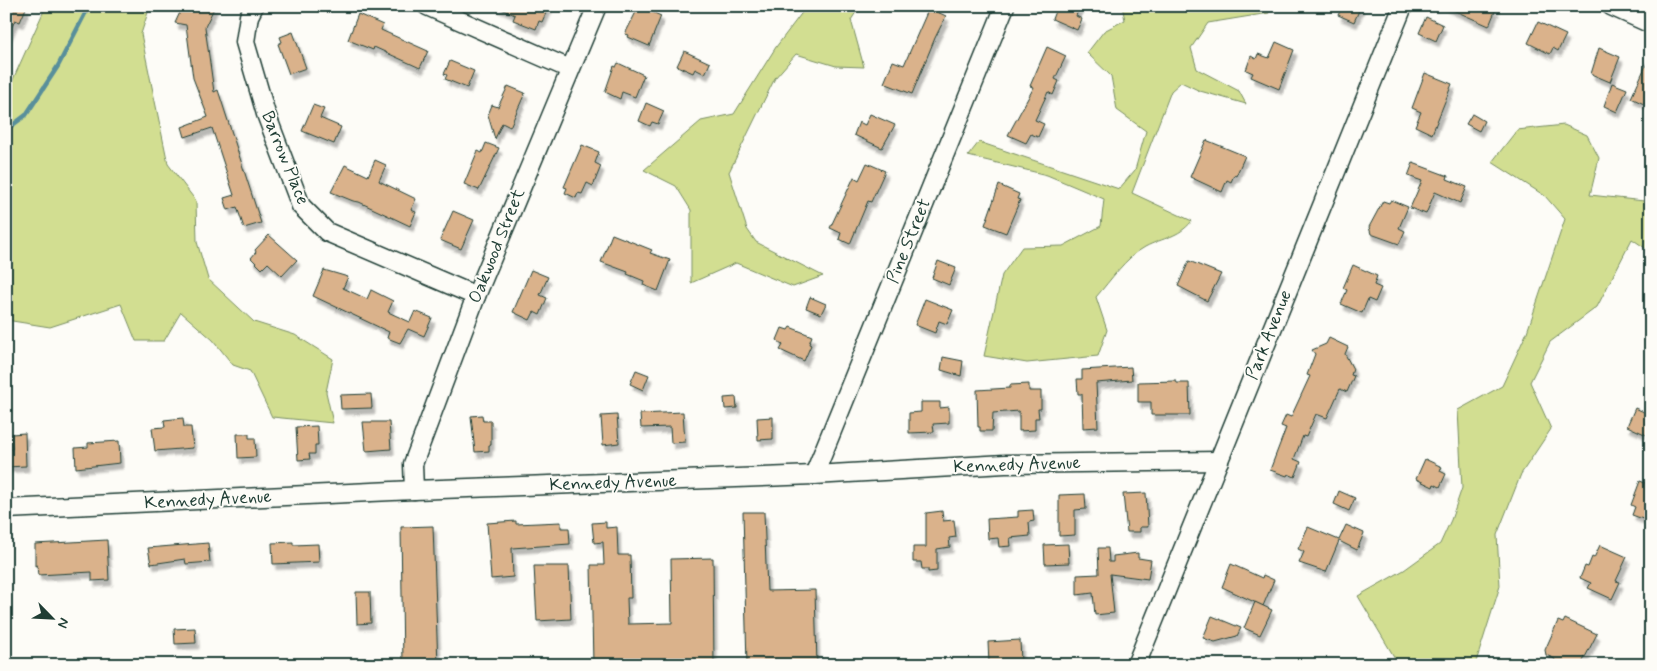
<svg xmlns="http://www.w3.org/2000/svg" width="1657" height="671" viewBox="0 0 1657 671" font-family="Mynerve,sans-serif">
<defs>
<filter id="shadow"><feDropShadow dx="3" dy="5.5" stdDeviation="1" flood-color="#0004"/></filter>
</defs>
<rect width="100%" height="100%" fill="#fdfcf7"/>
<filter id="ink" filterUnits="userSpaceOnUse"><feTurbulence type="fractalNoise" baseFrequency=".02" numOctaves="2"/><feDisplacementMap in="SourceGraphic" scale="10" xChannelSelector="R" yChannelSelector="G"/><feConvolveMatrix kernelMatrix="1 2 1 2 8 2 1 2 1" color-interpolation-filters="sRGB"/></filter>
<g filter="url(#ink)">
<g fill="#d2de91" stroke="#788e62">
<path d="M 46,6 L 150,6 L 141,34 L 168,164 L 196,201 L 197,242 L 208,279 L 254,322 L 295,335 L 333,359 L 326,392 L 333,423 L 272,417 L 250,371 L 233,365 L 213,340 L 181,312 L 164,341 L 136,341 L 121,304 L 50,327 L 6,320 L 6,95 Z"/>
<path d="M 807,6 L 860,6 L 851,20 L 864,67 L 836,66 L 796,54 L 775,78 L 729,172 L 747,229 L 756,242 L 823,276 L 793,287 L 736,263 L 691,283 L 691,210 L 676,186 L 644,170 L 701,121 L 734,114 L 776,47 Z"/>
<path d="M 1122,6 L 1268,6 L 1269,13 L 1208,23 L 1191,48 L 1197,69 L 1239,91 L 1246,104 L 1200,91 L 1181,82 L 1171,91 L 1132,193 L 1192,221 C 1178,238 1164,237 1145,247 C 1125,258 1111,280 1096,297 L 1107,330 L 1098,356 L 1027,363 L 984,356 L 1002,275 L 1022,247 L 1063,246 L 1101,226 L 1104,199 L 1047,175 L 968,156 L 979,142 L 1119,189 L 1135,170 L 1146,131 L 1117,110 L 1111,76 L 1087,53 L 1104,31 L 1125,20 Z"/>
<path d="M 1564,125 L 1587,135 L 1599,158 L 1590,195 L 1644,201 L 1651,199 L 1651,252 L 1632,239 L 1597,307 L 1550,342 L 1530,382 L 1551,429 L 1521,474 L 1497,535 L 1500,586 L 1475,665 L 1399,665 L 1358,596 L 1404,570 L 1440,544 L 1451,520 L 1462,488 L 1458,410 L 1502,386 L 1527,332 L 1565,219 L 1545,196 L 1492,162 L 1517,130 Z"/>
</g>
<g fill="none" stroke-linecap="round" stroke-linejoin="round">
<path stroke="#598f9b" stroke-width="4.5" d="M 6,130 L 26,115 L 58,66 L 89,6"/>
</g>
<g fill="#dab28b" stroke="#1f3d34" filter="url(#shadow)">
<path d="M 6,6 L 27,6 L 20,22 L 15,20 L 6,40 Z"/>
<path d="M 183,6 L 215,6 L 205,27 L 214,92 L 218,90 L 261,223 L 244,228 L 237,207 L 228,210 L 224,198 L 234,195 L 212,128 L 185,137 L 182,127 L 208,117 L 193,78 L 186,25 L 175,23 Z"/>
<path d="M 494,6 L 549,6 L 542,22 L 539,21 L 536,29 L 513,20 L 515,15 Z"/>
<path d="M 639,6 L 661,16 L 649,46 L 628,37 L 629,35 L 625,34 Z"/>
<path d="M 1057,6 L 1080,6 L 1076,16 L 1082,19 L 1077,30 L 1052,19 Z"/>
<path d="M 1343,6 L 1361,6 L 1354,22 L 1338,15 Z"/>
<path d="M 1444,6 L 1489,6 L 1496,9 L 1489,26 Z"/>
<path d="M 929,8 L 946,16 L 935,38 L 912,94 L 884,83 L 893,61 L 904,65 Z"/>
<path d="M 358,14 L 383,25 L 381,30 L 428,51 L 420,68 L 374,47 L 373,50 L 348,40 Z"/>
<path d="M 1426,17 L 1443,25 L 1436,41 L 1419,33 Z"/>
<path d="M 1538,22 L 1566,35 L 1558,51 L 1553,48 L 1550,54 L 1528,43 Z"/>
<path d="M 293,32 L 306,68 L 289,74 L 278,44 L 282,42 L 280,37 Z"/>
<path d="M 1276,42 L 1294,50 L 1279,89 L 1251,77 L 1253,73 L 1246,70 L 1251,56 L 1256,59 L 1258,54 L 1269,58 Z"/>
<path d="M 1047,47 L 1066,56 L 1055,79 L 1059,81 L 1053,95 L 1048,92 L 1035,120 L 1044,124 L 1038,137 L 1031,134 L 1026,143 L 1008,135 L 1034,87 L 1030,86 Z"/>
<path d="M 1599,48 L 1620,57 L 1610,82 L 1591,74 Z"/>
<path d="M 684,51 L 710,63 L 705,74 L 695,69 L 693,73 L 677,66 Z"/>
<path d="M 1651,54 L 1651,89 L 1644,104 L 1631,98 Z"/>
<path d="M 450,61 L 474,71 L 467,88 L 445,79 L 447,75 L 444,74 Z"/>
<path d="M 618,63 L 644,75 L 635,97 L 622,92 L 620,99 L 605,92 L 614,66 L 616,67 Z"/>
<path d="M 1425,73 L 1452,84 L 1432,134 L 1415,126 L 1421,112 L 1412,108 Z"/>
<path d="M 1612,83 L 1627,89 L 1617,112 L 1604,106 Z"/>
<path d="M 508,86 L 525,93 L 510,127 L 502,123 L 495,139 L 488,115 L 492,105 L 498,107 Z"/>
<path d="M 646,103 L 664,111 L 658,124 L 652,122 L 650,126 L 639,121 Z"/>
<path d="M 313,105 L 324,109 L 320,118 L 341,127 L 334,144 L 302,131 Z"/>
<path d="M 870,114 L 895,125 L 882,148 L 854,135 L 859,122 L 865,125 Z"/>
<path d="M 1472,114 L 1484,121 L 1479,131 L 1466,124 Z"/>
<path d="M 1206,140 L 1245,156 L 1236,176 L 1234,175 L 1231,182 L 1227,180 L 1222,192 L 1190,177 Z"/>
<path d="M 486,143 L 499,148 L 479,190 L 464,184 L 476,155 L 478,151 L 482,153 Z"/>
<path d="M 582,145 L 599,152 L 595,163 L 601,166 L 593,186 L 587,183 L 582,194 L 578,193 L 576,198 L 565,193 L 567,188 L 564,187 Z"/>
<path d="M 375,160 L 386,165 L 379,181 L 416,199 L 411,210 L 416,212 L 410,226 L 359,202 L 353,201 L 331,192 L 345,165 L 368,176 Z"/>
<path d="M 867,163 L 885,171 L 871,202 L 868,201 L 850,244 L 839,239 L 841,233 L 830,228 L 854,177 L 859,180 Z"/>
<path d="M 1413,163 L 1448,176 L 1447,179 L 1467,187 L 1460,203 L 1435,192 L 1426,214 L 1410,208 L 1422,181 L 1408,176 Z"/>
<path d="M 999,185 L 1019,194 L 1017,199 L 1020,200 L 1006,233 L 985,225 Z"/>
<path d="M 1391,200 L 1408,207 L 1399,228 L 1405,231 L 1399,244 L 1371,234 L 1369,227 L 1383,201 L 1389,203 Z"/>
<path d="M 453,211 L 474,220 L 461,249 L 440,240 Z"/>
<path d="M 612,234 L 652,250 L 650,253 L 670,260 L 658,291 L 643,285 L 644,281 L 627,274 L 628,272 L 601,262 Z"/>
<path d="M 269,235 L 297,260 L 282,276 L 268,263 L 262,269 L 251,258 L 256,252 L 255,250 Z"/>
<path d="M 938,261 L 956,268 L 949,285 L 932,278 Z"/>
<path d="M 1189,261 L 1221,274 L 1207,301 L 1178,286 Z"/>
<path d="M 1353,265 L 1377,276 L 1374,285 L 1381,288 L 1375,302 L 1368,299 L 1362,313 L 1341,304 L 1347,290 L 1343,288 Z"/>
<path d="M 324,270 L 348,277 L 343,288 L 367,299 L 371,290 L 393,301 L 388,312 L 410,322 L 415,311 L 432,318 L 424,336 L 408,329 L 400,343 L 387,338 L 389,332 L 313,296 Z"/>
<path d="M 531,270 L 548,277 L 540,295 L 547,298 L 540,315 L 534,312 L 530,320 L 513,312 Z"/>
<path d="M 810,297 L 826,304 L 821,314 L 806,308 Z"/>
<path d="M 925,299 L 953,310 L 947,324 L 939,321 L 935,333 L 915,325 Z"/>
<path d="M 790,327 L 812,336 L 809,344 L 811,345 L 804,361 L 780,350 L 783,345 L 777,340 L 782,328 L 788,330 Z"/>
<path d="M 1329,338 L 1348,347 L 1345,354 L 1353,369 L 1351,375 L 1354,376 L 1347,392 L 1340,389 L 1327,418 L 1316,414 L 1306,437 L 1303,436 L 1294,459 L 1301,462 L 1295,477 L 1288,474 L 1287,476 L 1270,470 L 1286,428 L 1281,426 L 1286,415 L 1291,417 L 1310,376 L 1307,375 L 1315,354 L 1312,350 L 1326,344 Z"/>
<path d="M 943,357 L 963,361 L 961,376 L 941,370 Z"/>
<path d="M 1131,367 L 1132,380 L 1096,383 L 1098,427 L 1083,428 L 1082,394 L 1078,394 L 1077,379 L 1082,379 L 1082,370 Z"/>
<path d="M 636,370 L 649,375 L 643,390 L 630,384 Z"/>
<path d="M 1176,381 L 1177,383 L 1189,383 L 1190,415 L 1151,415 L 1151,402 L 1138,402 L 1138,382 Z"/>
<path d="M 1029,384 L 1029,391 L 1041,391 L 1041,409 L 1038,409 L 1039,418 L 1035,418 L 1035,430 L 1019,431 L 1019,411 L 993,413 L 992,431 L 980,431 L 980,427 L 978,427 L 977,390 L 1010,388 L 1010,385 Z"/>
<path d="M 371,394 L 372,408 L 341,409 L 340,395 Z"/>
<path d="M 736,397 L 737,408 L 725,409 L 724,398 Z"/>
<path d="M 921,402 L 940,402 L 940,408 L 949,407 L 949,423 L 933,424 L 934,432 L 909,433 L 909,413 L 921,412 Z"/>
<path d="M 1635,408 L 1651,415 L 1651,437 L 1627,426 Z"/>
<path d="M 683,412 L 685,442 L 671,443 L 670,427 L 641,428 L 640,414 Z"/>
<path d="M 482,415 L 483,421 L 491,421 L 491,445 L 489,445 L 489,451 L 475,452 L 471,416 Z"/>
<path d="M 617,415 L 619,443 L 603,445 L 601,416 Z"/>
<path d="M 773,417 L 773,439 L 758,440 L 757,418 Z"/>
<path d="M 183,418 L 184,427 L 191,427 L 193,448 L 155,451 L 152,428 L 165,427 L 164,420 Z"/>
<path d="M 363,422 L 389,422 L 391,449 L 366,451 Z"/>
<path d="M 317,426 L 318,445 L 315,445 L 315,454 L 309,454 L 310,459 L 298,460 L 296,427 Z"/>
<path d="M 25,433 L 26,466 L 6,467 L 6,449 L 12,449 L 11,434 Z"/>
<path d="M 237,434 L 249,434 L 249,438 L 255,438 L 256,457 L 238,458 Z"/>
<path d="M 119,441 L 120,463 L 76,468 L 75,448 L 88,447 L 88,443 Z"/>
<path d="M 1425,459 L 1442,467 L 1440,471 L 1446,474 L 1440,487 L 1434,484 L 1433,487 L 1416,479 Z"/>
<path d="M 1640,481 L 1651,485 L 1651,522 L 1632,515 L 1635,507 L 1631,505 Z"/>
<path d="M 1339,491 L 1355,498 L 1349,511 L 1334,504 Z"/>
<path d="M 1146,493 L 1148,527 L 1140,527 L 1140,532 L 1127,532 L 1123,494 Z"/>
<path d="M 1085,494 L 1086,509 L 1075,510 L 1075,535 L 1059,536 L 1059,495 Z"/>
<path d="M 1033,510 L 1034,521 L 1029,522 L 1030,536 L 1010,538 L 1011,546 L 999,547 L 998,538 L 988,539 L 987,519 L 1018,517 L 1018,511 Z"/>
<path d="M 942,511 L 943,521 L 954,520 L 956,537 L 949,538 L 950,547 L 937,549 L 937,571 L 928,572 L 928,569 L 922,569 L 921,562 L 913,562 L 913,547 L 926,547 L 926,513 Z"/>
<path d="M 743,512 L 764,512 L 767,591 L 815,590 L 817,665 L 747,665 Z"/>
<path d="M 516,521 L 516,524 L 561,522 L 561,528 L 569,528 L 570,544 L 512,548 L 513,577 L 491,579 L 487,523 Z"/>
<path d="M 606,522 L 606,528 L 617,527 L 618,555 L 630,555 L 631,598 L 627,598 L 628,624 L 672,623 L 671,559 L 713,558 L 714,665 L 593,665 L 591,565 L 604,565 L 603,542 L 594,543 L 592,523 Z"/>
<path d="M 1346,525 L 1364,533 L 1357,550 L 1339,541 L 1326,572 L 1299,563 L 1304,552 L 1298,549 L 1308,527 L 1339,540 Z"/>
<path d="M 433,526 L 438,665 L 403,665 L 401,527 Z"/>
<path d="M 107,540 L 109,580 L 92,581 L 92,572 L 38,575 L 37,565 L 35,566 L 35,544 Z"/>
<path d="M 293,542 L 293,545 L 318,544 L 319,562 L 273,564 L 272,543 Z"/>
<path d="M 208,543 L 210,562 L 186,564 L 185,559 L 151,564 L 148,548 Z"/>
<path d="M 1068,544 L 1069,563 L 1045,564 L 1044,545 Z"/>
<path d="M 1600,545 L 1627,557 L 1616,581 L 1620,582 L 1612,599 L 1588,588 L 1591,583 L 1580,578 L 1585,566 L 1588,567 L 1592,557 L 1594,558 Z"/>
<path d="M 1098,548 L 1108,548 L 1109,562 L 1113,562 L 1113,556 L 1138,553 L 1138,558 L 1151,560 L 1148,579 L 1110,574 L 1114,613 L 1095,615 L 1093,593 L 1077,595 L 1077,575 L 1099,574 Z"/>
<path d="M 1231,564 L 1262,578 L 1263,575 L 1274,580 L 1263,606 L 1222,587 Z"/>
<path d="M 534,566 L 569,566 L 571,619 L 537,621 Z"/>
<path d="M 356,592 L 370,592 L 371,623 L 357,624 Z"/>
<path d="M 1255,602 L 1272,610 L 1260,635 L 1244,628 Z"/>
<path d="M 1212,616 L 1241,628 L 1237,636 L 1215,642 L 1203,638 Z"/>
<path d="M 1565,619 L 1597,634 L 1581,665 L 1552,665 L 1555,659 L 1546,655 L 1545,650 L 1558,621 L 1563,623 Z"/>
<path d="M 195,628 L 196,643 L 175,644 L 174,629 Z"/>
<path d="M 1020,640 L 1021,662 L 989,664 L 988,642 Z"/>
</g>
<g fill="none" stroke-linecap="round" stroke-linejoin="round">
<defs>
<g id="minor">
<path d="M 254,6 L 249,16 L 245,42 L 266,114 L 301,206 L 327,232 L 476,296"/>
<path d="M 427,6 L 570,69"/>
<path d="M 1611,6 L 1651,24"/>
<path d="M 814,475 L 1005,6"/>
<path d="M 414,490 L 413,464 L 476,296 L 597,6"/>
<path d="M 6,509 L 414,490 L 814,475 L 1005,464 L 1219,461"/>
<path d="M 1136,665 L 1403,6"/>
</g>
</defs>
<use href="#minor" stroke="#1f3d34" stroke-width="21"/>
<use href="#minor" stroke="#fdfcf7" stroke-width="18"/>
</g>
</g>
<g text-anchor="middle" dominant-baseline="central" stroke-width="4" stroke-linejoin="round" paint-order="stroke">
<g font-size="18" fill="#1f3d34" stroke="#fdfcf7">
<text transform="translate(285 158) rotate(68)">Barrow Place</text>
<text transform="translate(909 241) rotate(-68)">Pine Street</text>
<text transform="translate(497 246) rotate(-68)">Oakwood Street</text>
<text transform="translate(1269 335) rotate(-68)">Park Avenue</text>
<text transform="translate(1017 465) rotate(-2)">Kennedy Avenue</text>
<text transform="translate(613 483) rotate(-2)">Kennedy Avenue</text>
<text transform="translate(208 500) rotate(-3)">Kennedy Avenue</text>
</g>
</g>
<rect width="1657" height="671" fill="none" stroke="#fdfcf7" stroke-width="25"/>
<rect x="12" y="12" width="1632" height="646" fill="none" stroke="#1f3d34" stroke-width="2" filter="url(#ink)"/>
<g transform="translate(52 618) rotate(114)" stroke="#fdfcf7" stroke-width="4" paint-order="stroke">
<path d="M0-4L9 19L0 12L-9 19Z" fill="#1f3d34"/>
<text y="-8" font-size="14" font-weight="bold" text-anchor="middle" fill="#1f3d34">N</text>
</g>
</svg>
